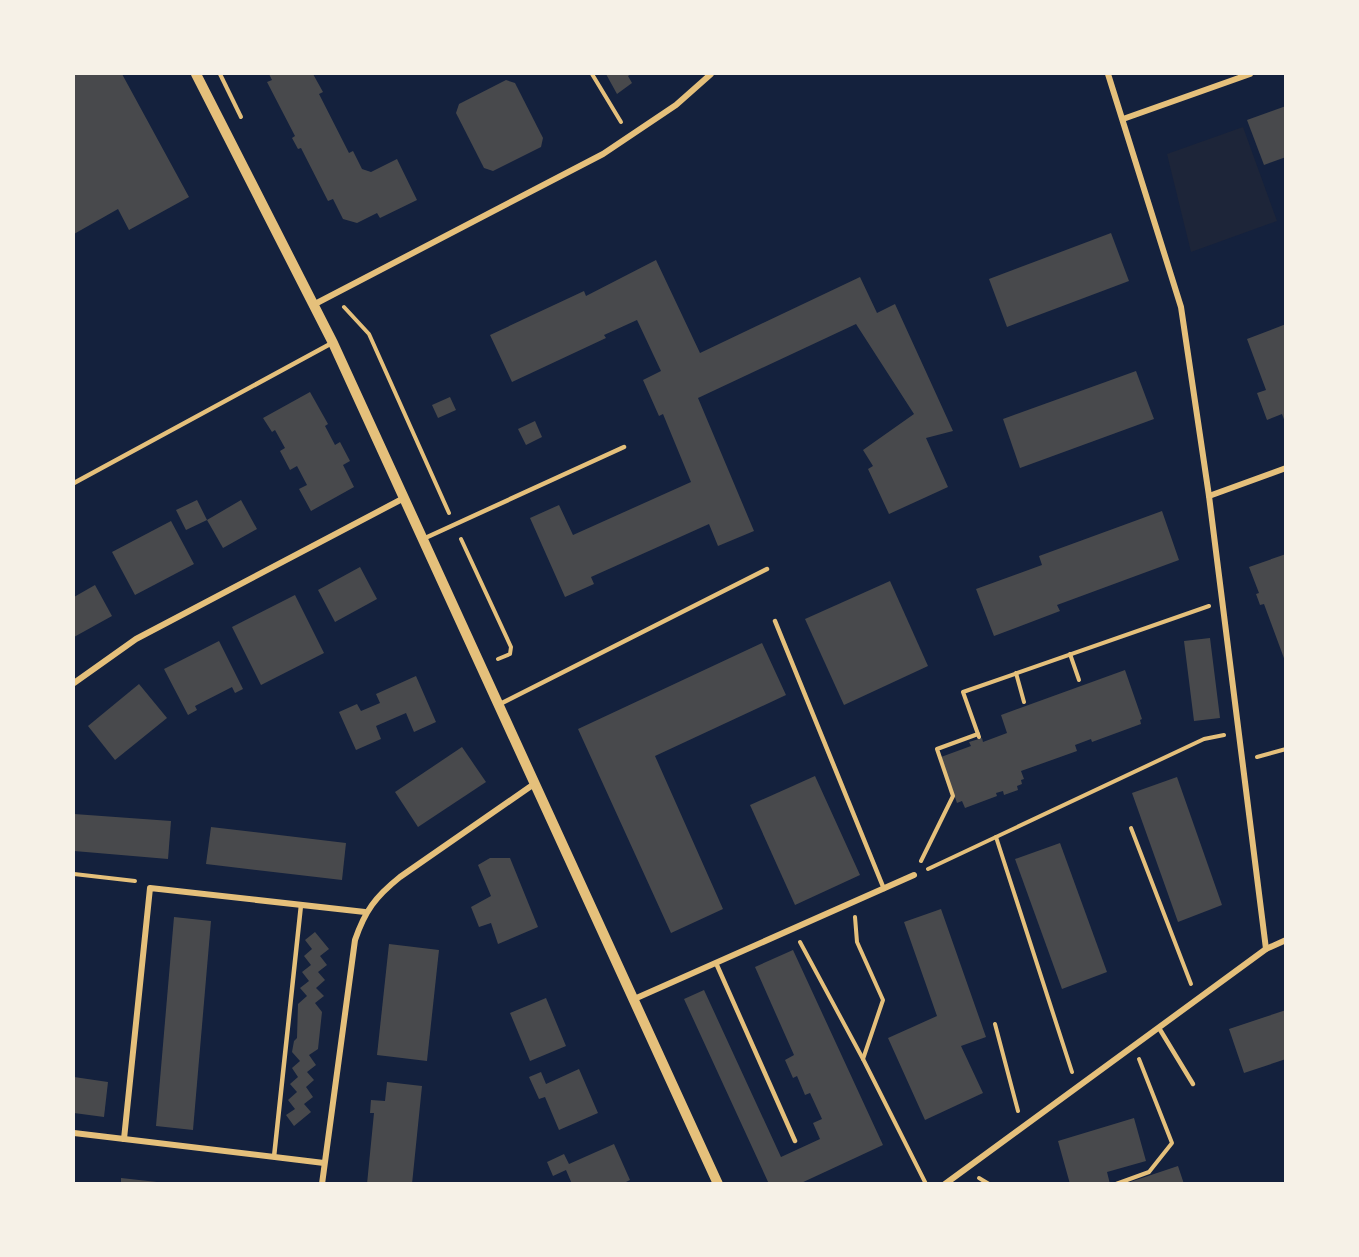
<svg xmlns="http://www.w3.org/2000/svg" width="1359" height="1257" viewBox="0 0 1359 1257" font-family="'Libre Baskerville',serif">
<rect width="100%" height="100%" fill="#14213d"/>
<path fill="#1d2539" d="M 1243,127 L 1277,221 L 1191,252 L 1167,154 Z"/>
<g fill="#48494c">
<path d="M 74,74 L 122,74 L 189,197 L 129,230 L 118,209 L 74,234 Z"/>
<path d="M 269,74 L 313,74 L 323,92 L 319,94 L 349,153 L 353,151 L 362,169 L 371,172 L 397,159 L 417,200 L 380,218 L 377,213 L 357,223 L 343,219 L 333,199 L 328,201 L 301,148 L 298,149 L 292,138 L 295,136 L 267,82 L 272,80 Z"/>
<path d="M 606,74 L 631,74 L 628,76 L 632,83 L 617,94 Z"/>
<path d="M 506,80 L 515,83 L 543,138 L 541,147 L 493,171 L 484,168 L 456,113 L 459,104 Z"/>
<path d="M 1286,106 L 1286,157 L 1264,165 L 1247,120 Z"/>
<path d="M 1111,233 L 1129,281 L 1007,327 L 989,279 Z"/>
<path d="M 656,260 L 700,353 L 860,277 L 877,313 L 895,304 L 953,431 L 926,438 L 948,487 L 889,514 L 868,469 L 873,466 L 863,450 L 914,414 L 856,324 L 698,398 L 754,531 L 718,546 L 709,524 L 591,577 L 594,584 L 565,597 L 530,518 L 559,505 L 573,535 L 691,482 L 663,414 L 659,416 L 643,380 L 661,371 L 637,320 L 604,335 L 606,338 L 512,382 L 490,335 L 584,291 L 586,296 Z"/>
<path d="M 1286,324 L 1286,422 L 1285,422 L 1282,414 L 1267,420 L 1257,393 L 1266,390 L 1247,339 Z"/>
<path d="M 1136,371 L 1154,419 L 1020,468 L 1003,419 Z"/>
<path d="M 310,392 L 328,424 L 325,426 L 335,445 L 340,442 L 350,461 L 343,465 L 354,487 L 311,511 L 299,489 L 307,485 L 297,466 L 290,470 L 280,451 L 285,448 L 275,430 L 272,432 L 263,418 Z"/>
<path d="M 450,397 L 456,410 L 438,418 L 432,405 Z"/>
<path d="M 535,421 L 542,437 L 526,445 L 518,429 Z"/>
<path d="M 197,500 L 207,520 L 186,530 L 176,510 Z"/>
<path d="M 241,500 L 257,529 L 223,548 L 207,520 Z"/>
<path d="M 1162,511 L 1179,560 L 1057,605 L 1060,611 L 994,636 L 976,589 L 1042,565 L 1039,556 Z"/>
<path d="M 171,521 L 194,564 L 135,595 L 112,552 Z"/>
<path d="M 1286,554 L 1286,661 L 1285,661 L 1264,604 L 1260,605 L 1256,594 L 1259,593 L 1249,567 Z"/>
<path d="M 360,567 L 377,599 L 335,622 L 318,590 Z"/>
<path d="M 890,581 L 928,666 L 844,705 L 805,619 Z"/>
<path d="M 95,585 L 112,616 L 74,637 L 74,597 Z"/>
<path d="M 295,595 L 324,653 L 261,685 L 232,627 Z"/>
<path d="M 1210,638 L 1220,718 L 1194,721 L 1184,641 Z"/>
<path d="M 219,641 L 243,689 L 235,693 L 232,687 L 195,706 L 197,710 L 188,715 L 164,669 Z"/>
<path d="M 762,643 L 786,695 L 655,756 L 723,909 L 671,933 L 578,729 Z"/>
<path d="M 1125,670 L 1142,719 L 1140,720 L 1141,724 L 1092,742 L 1091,739 L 1075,745 L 1077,751 L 1021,771 L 1024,779 L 1021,780 L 1022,784 L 1017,786 L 1018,790 L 1004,795 L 1003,791 L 996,793 L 997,796 L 965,808 L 962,801 L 957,803 L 941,757 L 971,746 L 969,742 L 982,738 L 983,742 L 1007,733 L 1001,715 Z"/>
<path d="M 416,676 L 436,722 L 414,732 L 406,713 L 376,726 L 381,739 L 356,750 L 339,712 L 357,704 L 361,711 L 380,703 L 376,694 Z"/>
<path d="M 139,684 L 167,718 L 115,760 L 88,726 Z"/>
<path d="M 462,747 L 486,782 L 418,827 L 395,792 Z"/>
<path d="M 815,776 L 860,875 L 795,905 L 750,805 Z"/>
<path d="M 1177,777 L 1222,905 L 1178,922 L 1132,793 Z"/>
<path d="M 74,814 L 171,821 L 168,859 L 74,851 Z"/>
<path d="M 211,827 L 346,843 L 342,880 L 206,864 Z"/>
<path d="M 1060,843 L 1107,972 L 1062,989 L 1015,859 Z"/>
<path d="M 490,858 L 510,858 L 538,927 L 498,944 L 491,923 L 479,927 L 471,907 L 491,896 L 478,865 Z"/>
<path d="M 941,909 L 986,1037 L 961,1046 L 983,1093 L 925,1120 L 888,1038 L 937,1016 L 904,922 Z"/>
<path d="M 174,917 L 211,921 L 193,1130 L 156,1126 Z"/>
<path d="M 315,932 L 329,949 L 320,956 L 327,965 L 318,972 L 325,980 L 316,988 L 324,996 L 315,1003 L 322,1012 L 318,1049 L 309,1055 L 316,1065 L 307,1072 L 314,1080 L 306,1087 L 313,1097 L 304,1104 L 311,1112 L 294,1126 L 286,1115 L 295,1109 L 288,1100 L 297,1092 L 290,1084 L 298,1077 L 292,1068 L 300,1061 L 292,1052 L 294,1041 L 297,1038 L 298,1004 L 307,996 L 300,988 L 309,981 L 302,972 L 311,965 L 304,956 L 312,949 L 305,940 Z"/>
<path d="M 389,944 L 439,950 L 427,1061 L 377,1055 Z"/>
<path d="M 793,950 L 883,1145 L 799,1184 L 769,1184 L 684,999 L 704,990 L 781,1157 L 820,1139 L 813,1123 L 822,1119 L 810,1093 L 805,1095 L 797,1076 L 793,1078 L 785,1060 L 794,1055 L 755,967 Z"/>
<path d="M 546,998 L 566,1046 L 530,1061 L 510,1013 Z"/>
<path d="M 1286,1010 L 1286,1059 L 1244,1073 L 1229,1029 Z"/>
<path d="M 579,1069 L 598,1113 L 559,1130 L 545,1097 L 539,1099 L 529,1077 L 541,1072 L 546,1084 Z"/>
<path d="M 74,1077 L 108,1082 L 104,1117 L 74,1113 Z"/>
<path d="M 387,1082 L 422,1086 L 412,1184 L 367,1184 L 374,1113 L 370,1113 L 371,1100 L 385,1101 Z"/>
<path d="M 1134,1118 L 1146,1161 L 1107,1172 L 1110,1184 L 1070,1184 L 1058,1141 Z"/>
<path d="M 614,1144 L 630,1180 L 622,1184 L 572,1184 L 566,1170 L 553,1176 L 547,1162 L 564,1154 L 569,1164 Z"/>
<path d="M 1178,1166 L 1184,1184 L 1127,1184 L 1127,1183 Z"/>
<path d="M 121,1178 L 157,1182 L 157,1184 L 121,1184 Z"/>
</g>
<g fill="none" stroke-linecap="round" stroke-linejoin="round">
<g stroke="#e5c07b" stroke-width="4">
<path d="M 220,74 L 241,117"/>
<path d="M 592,74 L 621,122"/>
<path d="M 344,307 L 369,334 L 449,513"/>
<path d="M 461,539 L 511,647 L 510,654 L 498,659"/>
<path d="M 1070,654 L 1079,680"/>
<path d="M 1016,673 L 1024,702"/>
<path d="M 979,737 L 963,692 L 1209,606"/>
<path d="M 1257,757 L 1286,749"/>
<path d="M 1131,828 L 1191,984"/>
<path d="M 996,837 L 1072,1072"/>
<path d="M 921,861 L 953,796 L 937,749 L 978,734"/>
<path d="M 928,869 L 1204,739 L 1224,735"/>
<path d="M 74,874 L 135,881"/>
<path d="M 855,917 L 857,942 L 883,1000 L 863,1059"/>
<path d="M 800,942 L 863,1059 L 926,1184"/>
<path d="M 995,1024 L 1018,1111"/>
<path d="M 979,1178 L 989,1184"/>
<path d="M 1116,1184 L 1149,1172 L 1172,1143 L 1139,1059"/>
</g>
<g stroke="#e5c07b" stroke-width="4.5">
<path d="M 74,483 L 332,343"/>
<path d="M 423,539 L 624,447"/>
<path d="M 775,621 L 884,889"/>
<path d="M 500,704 L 767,569"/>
<path d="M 716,963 L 795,1141"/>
<path d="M 1159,1028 L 1193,1084"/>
<path d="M 274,1157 L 301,905"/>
</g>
<g stroke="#e5c07b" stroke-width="6">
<path d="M 1108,74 L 1181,307 L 1209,496 L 1266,949"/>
<path d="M 1123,119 L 1250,74"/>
<path d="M 313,305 L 603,154 L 676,105 L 711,74"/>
<path d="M 1209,496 L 1286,468"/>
<path d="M 74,683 L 136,639 L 404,498"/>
<path d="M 632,1000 L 914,875"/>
<path d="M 74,1133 L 324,1163"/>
<path d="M 124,1139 L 150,888 L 365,912"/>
<path d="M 322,1184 L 355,940 C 365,911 375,897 400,877 L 534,784"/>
<path d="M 945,1184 L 1266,949 L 1286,940"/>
</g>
<path stroke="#e5c07b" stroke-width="10" d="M 196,74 L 333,343 L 718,1184"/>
</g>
<rect width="1359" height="1257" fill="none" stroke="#f6f1e7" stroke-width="150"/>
</svg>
